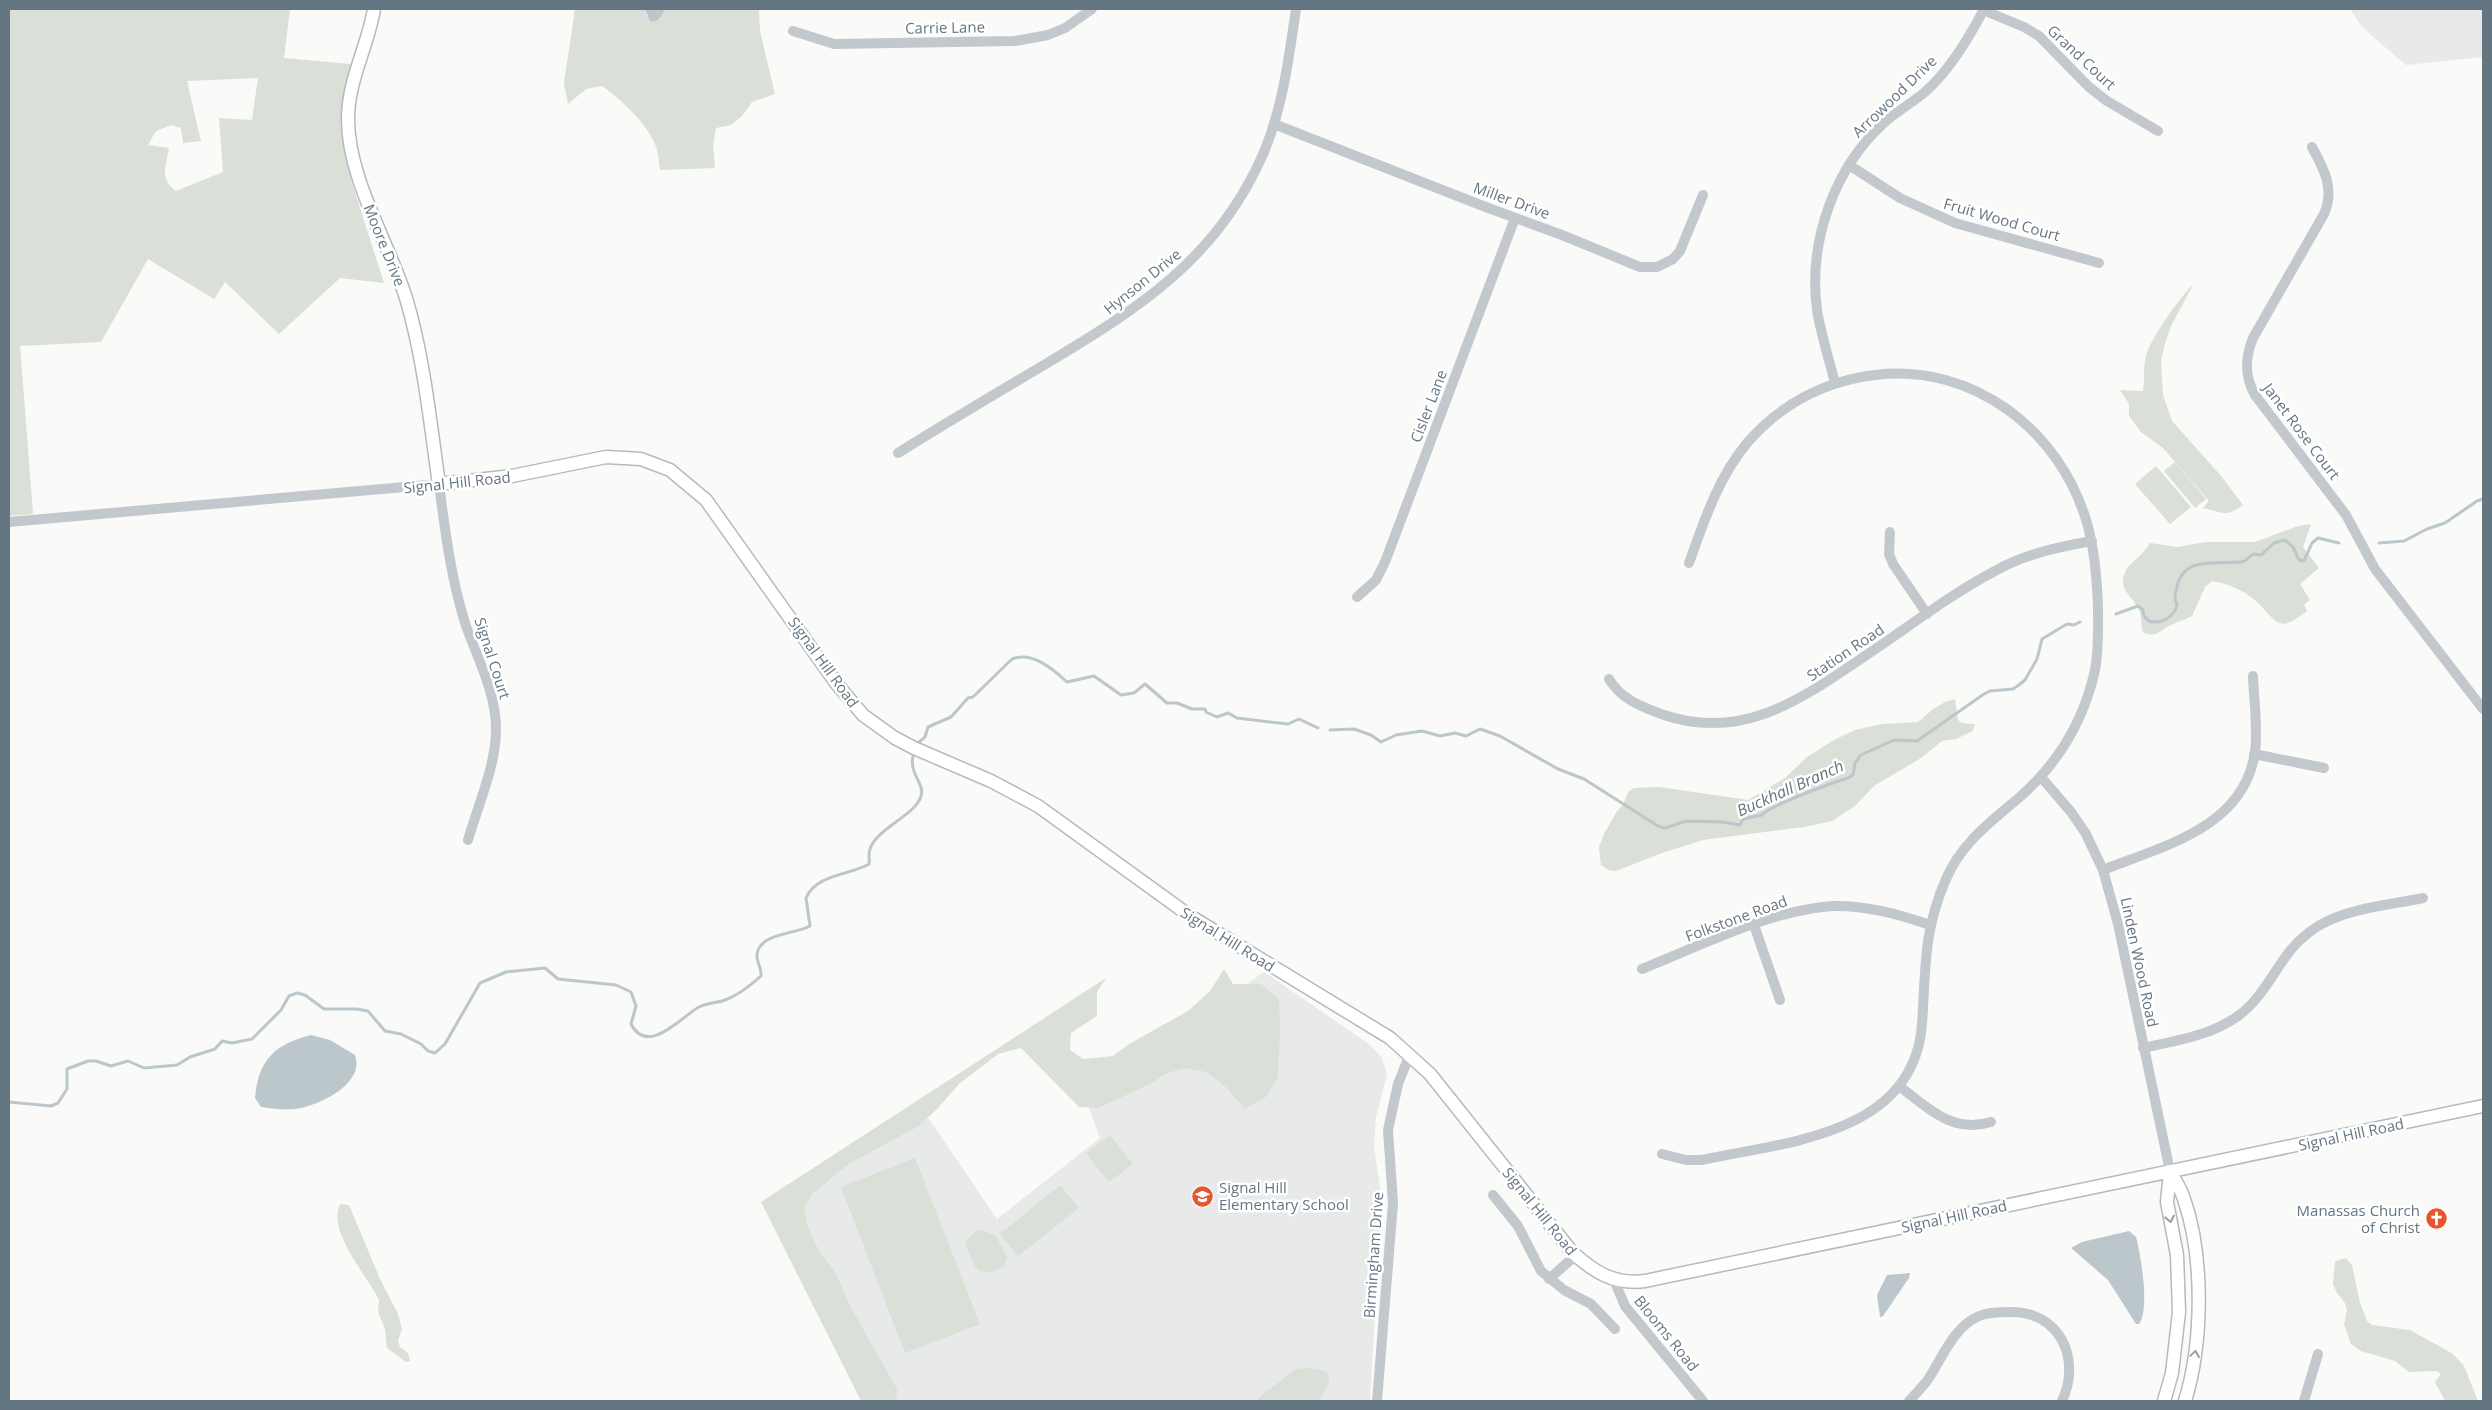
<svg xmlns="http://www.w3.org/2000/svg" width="2492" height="1410" viewBox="0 0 2492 1410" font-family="'Open Sans',sans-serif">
<rect width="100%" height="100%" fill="#fafaf8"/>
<g fill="#e8e9e9">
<path d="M 2350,9 L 2483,9 L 2483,57 L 2406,65 L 2363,28 Z"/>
<path d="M 1264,972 L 1369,1044 L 1382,1058 L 1387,1075 L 1376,1117 L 1374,1148 L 1380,1186 L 1381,1213 L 1370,1401 L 870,1401 L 769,1206 L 919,1104 L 997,1219 L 1100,1138 L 1086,1100 Z"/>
</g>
<g fill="#dadfd7" fill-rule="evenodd">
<path d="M 9,9 L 290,9 L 284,58 L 351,64 L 341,110 L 341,130 L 352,183 L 384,283 L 340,278 L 279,334 L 225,282 L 214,299 L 148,259 L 101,342 L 20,346 L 33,514 L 9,516 ZM 258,78 L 252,120 L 219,118 L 223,172 L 176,191 C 159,178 166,167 169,148 L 148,145 L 156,131 L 171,125 L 181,128 L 183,143 L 201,141 L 187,81 Z"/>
<path d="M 575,9 L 645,9 L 647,16 L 660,19 L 665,9 L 759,9 L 760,31 L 775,94 L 752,102 L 742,116 L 731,125 L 716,128 L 713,145 L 715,168 L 660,170 C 659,164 659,157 657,150 C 652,128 620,98 602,86 L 586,89 L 568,104 L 564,83 Z"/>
<path d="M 2193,285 L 2171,326 L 2165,344 L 2161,360 L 2163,395 L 2172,421 L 2222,477 L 2243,505 C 2227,518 2221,512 2203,508 L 2209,501 L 2163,448 L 2141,432 L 2129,416 L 2129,404 L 2120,390 L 2143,391 C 2145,380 2143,367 2146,356 C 2149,341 2181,295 2193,285 Z"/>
<path d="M 2175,462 L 2206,499 L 2195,508 L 2164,471 Z"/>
<path d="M 2156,466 L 2191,507 L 2170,524 L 2135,484 Z"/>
<path d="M 2311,524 L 2303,547 L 2319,568 L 2300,584 L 2310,600 L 2304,605 L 2307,611 C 2278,633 2279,624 2258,603 C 2246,591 2229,584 2212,581 L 2205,587 L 2192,616 C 2185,620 2176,622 2169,626 C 2159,632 2155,638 2143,632 C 2141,626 2142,619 2140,612 C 2134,596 2116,591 2126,570 C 2129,564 2144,554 2150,543 L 2177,547 L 2206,542 L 2255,542 L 2298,526 Z"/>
<path d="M 1955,699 L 1958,720 L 1962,723 L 1975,724 L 1973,731 L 1956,739 L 1942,741 L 1921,758 L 1874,786 L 1855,806 L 1832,821 L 1804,827 L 1703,840 L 1662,853 L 1616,871 L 1608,870 L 1601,865 L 1599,847 L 1604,834 L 1617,811 L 1623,805 L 1628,792 L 1634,788 L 1659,787 L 1748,800 L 1785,778 L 1807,757 L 1832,741 L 1855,730 L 1882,724 L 1918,722 L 1932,710 L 1945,702 Z"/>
<path d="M 1224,969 L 1233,984 L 1261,984 L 1279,999 L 1280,1031 L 1278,1077 L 1267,1096 L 1245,1109 L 1226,1087 L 1206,1072 L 1186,1068 L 1167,1073 L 1148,1085 L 1098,1108 L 1079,1107 L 1021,1048 L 998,1054 L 959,1084 L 937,1109 L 917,1127 L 850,1163 L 812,1194 L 804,1208 L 807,1225 L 819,1251 L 835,1272 L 849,1304 L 897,1389 L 896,1401 L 861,1401 L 761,1202 L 1106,978 L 1097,992 L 1097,1016 L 1071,1033 L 1070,1050 L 1083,1059 L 1113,1056 L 1129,1044 L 1188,1011 L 1210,991 Z"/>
<path d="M 1110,1135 L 1133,1164 L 1109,1182 L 1086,1153 Z"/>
<path d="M 915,1158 L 980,1324 L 905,1353 L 841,1187 Z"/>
<path d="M 1060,1185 L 1079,1208 L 1018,1256 L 1000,1234 Z"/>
<path d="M 340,1204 L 349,1205 L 380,1279 L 398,1314 L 402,1329 L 398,1341 L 400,1347 L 408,1353 L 410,1361 L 406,1362 L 387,1348 L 385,1329 L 378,1312 L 379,1300 C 367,1275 327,1232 340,1204 Z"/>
<path d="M 982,1230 L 996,1236 L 1007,1257 L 1004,1266 L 992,1272 L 980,1271 L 974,1265 L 965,1243 L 975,1231 Z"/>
<path d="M 2346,1258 L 2352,1265 L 2360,1303 L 2367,1321 L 2372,1325 L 2410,1330 L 2453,1354 L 2464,1366 L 2478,1401 L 2445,1401 L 2435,1382 L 2441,1374 L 2437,1371 L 2409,1372 L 2395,1361 L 2361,1351 L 2351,1344 L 2344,1324 L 2347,1310 L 2345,1303 L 2337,1293 L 2333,1284 L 2335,1261 Z"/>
<path d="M 1305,1368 L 1323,1370 L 1328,1374 L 1329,1384 L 1319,1401 L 1255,1401 L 1294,1370 Z"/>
</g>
<g fill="#bbc7cb">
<path d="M 645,9 L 665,9 C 662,16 659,23 650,21 Z"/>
<path d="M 311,1035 L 330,1040 L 355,1055 C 365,1084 320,1105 296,1109 C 284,1110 273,1109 261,1107 L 255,1098 C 258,1060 275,1044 311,1035 Z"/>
<path d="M 2129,1231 L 2136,1237 C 2141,1256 2150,1309 2139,1324 L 2136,1324 L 2108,1280 L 2071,1248 L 2082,1242 Z"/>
<path d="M 1910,1273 L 1909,1278 L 1883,1316 L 1880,1317 L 1877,1295 L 1887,1275 Z"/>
</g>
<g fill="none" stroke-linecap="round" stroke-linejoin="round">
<g stroke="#bbc7cb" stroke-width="3">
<path d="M 2379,543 L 2404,541 L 2427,529 L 2445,523 L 2477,501 L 2483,499"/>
<path d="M 2116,614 L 2138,606 L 2143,610 L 2144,616 L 2149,621 C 2161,625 2174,617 2177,605 C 2174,598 2175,594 2177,587 C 2183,556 2217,564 2241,562 C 2246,562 2249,556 2253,554 L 2261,555 L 2274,543 L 2285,540 L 2293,547 L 2299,560 L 2304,561 L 2312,543 L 2318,538 L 2339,543"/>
<path d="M 1330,730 L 1354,729 L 1371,735 L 1381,742 L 1396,735 L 1422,731 L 1440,736 L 1455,733 L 1466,736 L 1480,729 L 1500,736 L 1558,769 L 1584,779 L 1658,826 L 1665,828 L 1686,821 L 1722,822 L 1740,825 L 1743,819 L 1762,815 C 1768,806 1835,782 1848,778 L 1853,775 L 1855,763 L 1861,755 L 1894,740 L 1917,741 L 1984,694 L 1990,691 L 2013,689 L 2019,685 L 2025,680 L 2037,659 L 2042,639 L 2067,624 L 2074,625 L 2080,622"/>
<path d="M 918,743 L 925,737 L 928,727 L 951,717 L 968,698 L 973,697 L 1012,659 C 1032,651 1053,669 1067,682 L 1094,676 L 1121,695 L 1134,693 L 1145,684 L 1167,703 L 1177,703 L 1192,709 L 1205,709 L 1206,712 L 1217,717 L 1228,713 L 1237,718 L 1279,723 L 1288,724 L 1299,719 L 1318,728"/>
<path d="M 9,1102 L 51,1106 L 58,1103 L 67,1089 L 67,1069 L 88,1061 L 96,1061 L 111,1066 L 128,1061 L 144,1068 L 177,1065 L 190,1057 L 215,1049 L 222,1041 L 232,1043 L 252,1039 L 281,1010 L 289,996 L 297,993 L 305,995 L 324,1009 L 357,1009 L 368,1011 L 385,1031 L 401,1034 L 421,1044 L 428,1051 L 435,1053 L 445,1044 L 480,983 L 506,972 L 545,968 L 558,979 L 616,985 L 631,992 L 636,1006 L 631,1024 C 648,1057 682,1016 699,1007 C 707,1003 717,1003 725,1000 C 739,995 750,986 761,976 C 762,969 756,961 757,954 C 760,933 796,934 810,926 L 806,898 C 816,874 851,875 869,864 C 870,859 868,855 870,849 C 877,828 916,815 921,796 C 925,783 909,775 913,756"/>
</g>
<defs>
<g id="major">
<path d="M 374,9 C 368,46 348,80 348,119 C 348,179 388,241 406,298 C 424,358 430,422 439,484 L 512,476 L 606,457 L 641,459 L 670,470 L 706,500 L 836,683 L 863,715 L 895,738 L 914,748 L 991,781 L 1038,806 L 1190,916 L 1390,1038 L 1430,1074 L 1572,1252 C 1594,1272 1614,1285 1645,1281 L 2483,1106"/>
<path d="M 2170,1171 C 2175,1180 2181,1189 2184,1199 C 2204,1257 2203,1342 2185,1401"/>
<path d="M 2164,1401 L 2172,1373 L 2179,1312 L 2177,1255 L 2167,1202 L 2170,1171"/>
</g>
</defs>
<use href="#major" stroke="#b5babe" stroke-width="15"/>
<g stroke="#c3c8cc" stroke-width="10">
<path d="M 1983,10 L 2024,27 L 2039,36 L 2089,87 L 2107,101 L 2158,131"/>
<path d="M 793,31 L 834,44 L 1015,41 L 1048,35 L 1065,28 L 1092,9"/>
<path d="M 1274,124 L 1483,206 L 1562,235 L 1640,267 L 1657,267 L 1673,259 L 1680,251 L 1703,195"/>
<path d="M 2312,147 C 2324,169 2335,189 2324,214 L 2253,338 C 2245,358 2244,376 2255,395 L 2346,515 L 2375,569 L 2483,709"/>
<path d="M 1849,165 L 1900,198 L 1955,223 L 2099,263"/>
<path d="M 1835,383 C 1829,359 1821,335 1817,310 C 1808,242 1834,167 1886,121 C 1898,111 1913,102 1925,92 C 1950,70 1969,38 1984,9"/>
<path d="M 898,453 C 946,423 995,394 1044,365 C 1139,308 1218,259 1264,152 C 1283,106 1289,57 1296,9"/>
<path d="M 9,522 L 439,484 C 445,531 451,578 465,623 C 477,658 496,692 496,729 C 496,766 478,805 468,840"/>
<path d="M 1890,532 L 1889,554 L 1893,564 L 1927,614"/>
<path d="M 1357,597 L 1376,580 L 1385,562 L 1515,218"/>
<path d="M 1609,679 C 1621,699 1640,706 1661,714 C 1740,742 1799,701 1862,658 C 1906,629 1949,595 1995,571 C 2025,554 2058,547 2092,541"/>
<path d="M 2254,754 L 2324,768"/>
<path d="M 2041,777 L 2071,812 L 2086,834 L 2103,870 L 2118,924 L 2170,1171"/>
<path d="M 2103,870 C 2163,846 2244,828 2255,752 C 2258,727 2254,701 2253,676"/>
<path d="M 1754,925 L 1780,1000"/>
<path d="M 1642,969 C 1700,946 1770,910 1833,906 C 1866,905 1899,914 1930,925"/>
<path d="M 2143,1048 C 2183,1039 2229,1033 2256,999 C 2280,970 2285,946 2320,925 C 2349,908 2390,905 2423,898"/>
<path d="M 1899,1086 C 1928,1108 1952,1134 1991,1122"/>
<path d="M 1662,1154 L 1686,1160 L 1702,1160 C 1786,1142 1914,1135 1922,1024 C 1926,968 1923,932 1946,879 C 1962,842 1992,821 2021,796 C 2059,762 2084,720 2095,670 C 2099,649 2098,628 2098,607 C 2097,578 2095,551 2087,523 C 2060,430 1973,363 1875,375 C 1824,381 1780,405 1747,443 C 1718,478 1704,521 1689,563"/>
<path d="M 1493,1195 L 1518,1226 L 1541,1271 L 1564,1290 L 1591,1304 L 1615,1329"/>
<path d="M 1549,1279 L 1576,1255"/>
<path d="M 1614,1280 L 1625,1306 L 1703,1401"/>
<path d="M 1377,1401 L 1393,1203 L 1388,1130 L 1398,1084 L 1410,1054"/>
<path d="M 1909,1401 C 1915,1395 1921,1388 1927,1381 C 1942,1359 1953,1327 1979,1316 C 1988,1312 2000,1312 2010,1312 C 2059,1311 2082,1358 2062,1401"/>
<path d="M 2304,1401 L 2318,1354"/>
</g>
<use href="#major" stroke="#fff" stroke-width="12"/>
</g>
<defs><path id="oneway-chevron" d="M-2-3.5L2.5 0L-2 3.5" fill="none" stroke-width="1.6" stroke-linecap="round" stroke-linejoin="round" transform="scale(1.25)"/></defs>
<g stroke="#939fa8">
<use href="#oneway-chevron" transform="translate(2170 1219) rotate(79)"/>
<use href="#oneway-chevron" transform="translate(2195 1354) rotate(-82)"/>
</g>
<defs>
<symbol id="school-disc" viewBox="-11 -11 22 22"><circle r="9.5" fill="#e4572e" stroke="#fff"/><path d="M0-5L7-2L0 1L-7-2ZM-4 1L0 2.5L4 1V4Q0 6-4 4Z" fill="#fff"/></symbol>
<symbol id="church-disc" viewBox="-11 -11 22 22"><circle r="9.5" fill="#e4572e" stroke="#fff"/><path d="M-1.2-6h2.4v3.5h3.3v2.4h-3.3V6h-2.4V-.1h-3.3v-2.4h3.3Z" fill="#fff"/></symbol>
</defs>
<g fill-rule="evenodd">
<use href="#school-disc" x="1190" y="1184" width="25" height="25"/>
<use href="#church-disc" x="2424" y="1206" width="25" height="25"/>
</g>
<g text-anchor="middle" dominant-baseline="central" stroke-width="5" stroke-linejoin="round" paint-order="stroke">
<g font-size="15" fill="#657683" stroke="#fff">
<text transform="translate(945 27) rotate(-1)">Carrie Lane</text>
<text transform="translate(2082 57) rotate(43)">Grand Court</text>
<text transform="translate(1894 96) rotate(-44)">Arrowood Drive</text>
<text transform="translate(1512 200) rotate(20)">Miller Drive</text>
<text transform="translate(2002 219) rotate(16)">Fruit Wood Court</text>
<text transform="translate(385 245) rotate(68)">Moore Drive</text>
<text transform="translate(1142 281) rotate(-39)">Hynson Drive</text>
<text transform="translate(1428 406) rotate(-69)">Cisler Lane</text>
<text transform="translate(2302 431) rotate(53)">Janet Rose Court</text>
<text transform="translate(457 482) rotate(-6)">Signal Hill Road</text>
<text transform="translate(1845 652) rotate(-34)">Station Road</text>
<text transform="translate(493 658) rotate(72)">Signal Court</text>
<text transform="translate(824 662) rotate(54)">Signal Hill Road</text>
<text transform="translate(1736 918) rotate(-20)">Folkstone Road</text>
<text transform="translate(1228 939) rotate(32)">Signal Hill Road</text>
<text transform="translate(2140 962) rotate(78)">Linden Wood Road</text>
<text transform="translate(2351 1134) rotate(-12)">Signal Hill Road</text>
<text transform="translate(1540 1211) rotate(51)">Signal Hill Road</text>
<text transform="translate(1954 1216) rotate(-12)">Signal Hill Road</text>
<text transform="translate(1373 1255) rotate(-86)">Birmingham Drive</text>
<text transform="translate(1667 1333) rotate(51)">Blooms Road</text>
</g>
<g font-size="15" fill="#657683" stroke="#fff" text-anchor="start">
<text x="1219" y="1187">Signal Hill<tspan x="1219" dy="17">Elementary School</tspan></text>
<text x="2420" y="1210" text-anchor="end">Manassas Church<tspan x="2420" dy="17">of Christ</tspan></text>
</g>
<g font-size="16" font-style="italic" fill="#60757c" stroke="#fff">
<text transform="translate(1790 788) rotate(-24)">Buckhall Branch</text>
</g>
</g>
<rect width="2492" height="1410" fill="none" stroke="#657683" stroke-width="20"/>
</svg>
